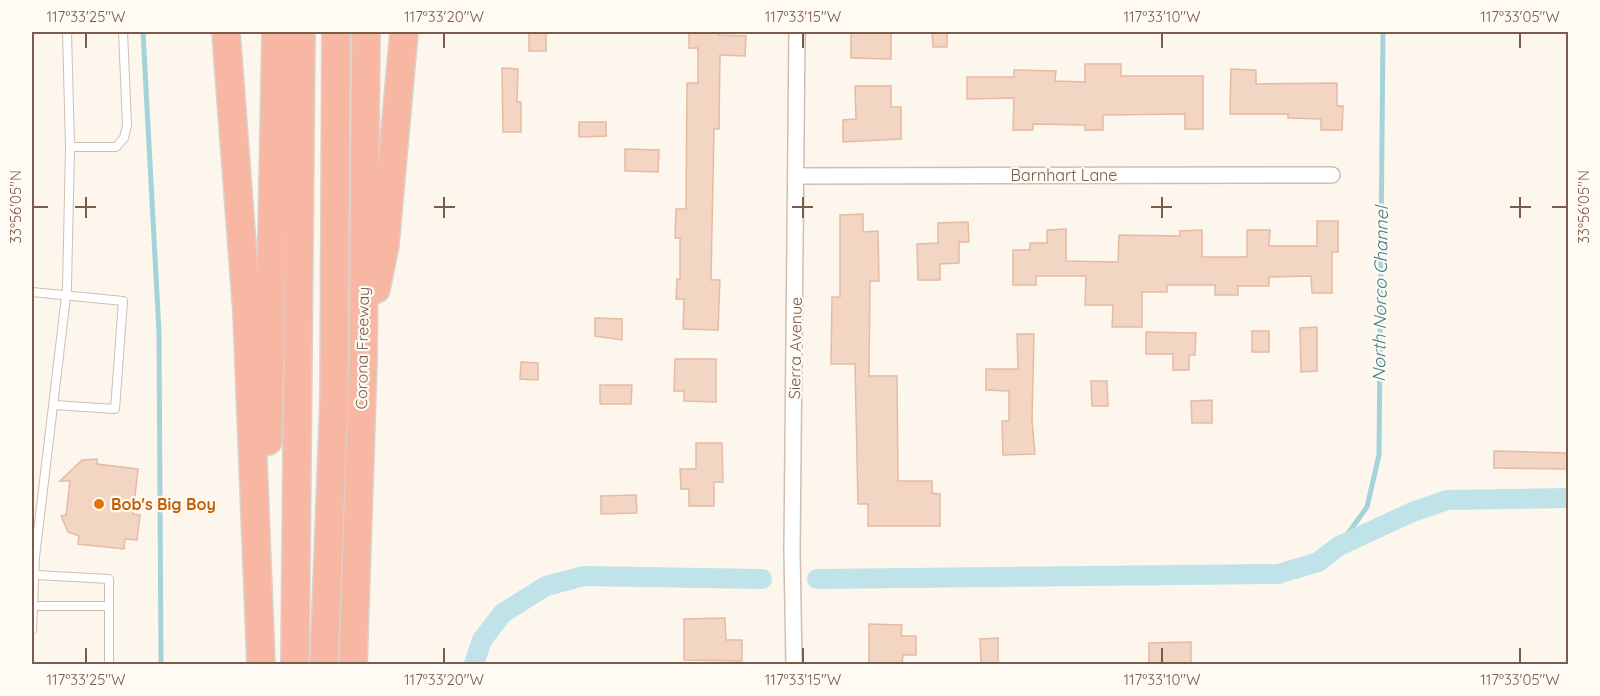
<svg xmlns="http://www.w3.org/2000/svg" width="1600" height="696" viewBox="0 0 1600 696" font-family="Quicksand,sans-serif">
<rect width="100%" height="100%" fill="#fdf6ec"/>
<g fill="none" stroke-linecap="round" stroke-linejoin="round">
<g stroke="#a5d3da" stroke-width="5">
<path d="M 143,32 L 159,332 L 161,664"/>
<path d="M 1339,546 L 1367,507 L 1379,455 L 1383,32"/>
</g>
<g stroke="#bfe3e8" stroke-width="20">
<path d="M 817,579 L 1278,574 L 1318,562 L 1339,546 L 1410,513 L 1447,500 L 1568,498"/>
<path d="M 474,664 L 482,640 L 503,613 L 546,586 L 584,576 L 762,579"/>
</g>
</g>
<g fill="#f3d5c3" stroke="#e6bba3" stroke-width="1.5">
<rect x="529" y="32" width="17" height="19"/>
<path d="M 689,32 L 720,32 L 719,35 L 746,36 L 745,56 L 720,55 L 719,129 L 714,129 L 711,280 L 720,280 L 718,330 L 683,329 L 684,299 L 676,299 L 677,279 L 680,279 L 680,238 L 675,238 L 676,209 L 686,209 L 687,83 L 698,83 L 698,48 L 689,48 Z"/>
<path d="M 851,32 L 891,32 L 891,59 L 851,58 Z"/>
<path d="M 932,32 L 947,32 L 947,47 L 933,47 Z"/>
<path d="M 1085,64 L 1121,64 L 1121,76 L 1203,76 L 1203,129 L 1185,129 L 1185,114 L 1103,115 L 1103,130 L 1085,130 L 1085,125 L 1033,124 L 1033,130 L 1013,130 L 1014,98 L 967,99 L 967,77 L 1014,77 L 1014,70 L 1056,71 L 1055,81 L 1085,82 Z"/>
<path d="M 502,68 L 518,69 L 517,102 L 521,102 L 521,132 L 503,132 Z"/>
<path d="M 1231,69 L 1256,70 L 1256,84 L 1337,83 L 1337,106 L 1343,106 L 1342,130 L 1321,130 L 1321,119 L 1288,118 L 1288,114 L 1230,114 Z"/>
<path d="M 855,86 L 891,86 L 891,107 L 901,107 L 901,139 L 843,142 L 843,120 L 856,119 Z"/>
<path d="M 579,122 L 606,122 L 606,136 L 579,137 Z"/>
<path d="M 625,149 L 659,150 L 658,172 L 625,171 Z"/>
<path d="M 863,214 L 863,232 L 878,231 L 879,281 L 870,281 L 869,376 L 897,376 L 898,481 L 932,481 L 932,493 L 940,494 L 940,526 L 868,526 L 868,504 L 858,504 L 855,364 L 831,364 L 832,297 L 840,297 L 840,215 Z"/>
<path d="M 1317,221 L 1338,221 L 1338,252 L 1332,252 L 1332,293 L 1312,293 L 1311,276 L 1269,277 L 1269,286 L 1238,286 L 1238,295 L 1215,295 L 1215,285 L 1167,285 L 1167,292 L 1142,292 L 1142,327 L 1112,327 L 1113,305 L 1085,305 L 1086,276 L 1036,276 L 1036,285 L 1013,285 L 1013,250 L 1030,250 L 1030,243 L 1047,243 L 1047,230 L 1066,229 L 1066,261 L 1118,262 L 1119,235 L 1180,236 L 1180,231 L 1202,230 L 1202,257 L 1247,257 L 1247,230 L 1270,230 L 1269,246 L 1317,246 Z"/>
<path d="M 968,222 L 969,242 L 959,242 L 959,263 L 940,264 L 940,280 L 918,280 L 917,244 L 938,243 L 938,223 Z"/>
<path d="M 595,318 L 622,319 L 622,340 L 595,336 Z"/>
<path d="M 1317,327 L 1317,371 L 1301,372 L 1300,328 Z"/>
<rect x="1252" y="331" width="17" height="21"/>
<path d="M 1146,332 L 1196,333 L 1195,355 L 1189,355 L 1189,370 L 1173,370 L 1173,354 L 1146,354 Z"/>
<path d="M 1017,334 L 1034,334 L 1032,420 L 1035,454 L 1003,455 L 1002,421 L 1009,421 L 1009,391 L 986,390 L 986,369 L 1018,369 Z"/>
<path d="M 675,359 L 716,359 L 716,402 L 684,401 L 684,391 L 674,391 Z"/>
<path d="M 521,362 L 538,363 L 538,380 L 520,379 Z"/>
<path d="M 1091,381 L 1107,381 L 1108,406 L 1092,406 Z"/>
<path d="M 600,385 L 632,385 L 631,404 L 600,404 Z"/>
<path d="M 1212,400 L 1212,423 L 1192,423 L 1191,401 Z"/>
<path d="M 696,443 L 722,443 L 723,482 L 714,482 L 714,506 L 689,506 L 689,489 L 681,489 L 680,469 L 696,469 Z"/>
<path d="M 1494,451 L 1569,453 L 1569,469 L 1494,468 Z"/>
<path d="M 97,459 L 97,464 L 138,469 L 133,514 L 140,515 L 137,540 L 125,539 L 124,549 L 78,544 L 79,536 L 68,532 L 61,516 L 66,515 L 70,481 L 60,481 L 82,460 Z"/>
<path d="M 636,495 L 637,513 L 601,514 L 601,496 Z"/>
<path d="M 725,618 L 726,640 L 742,640 L 742,661 L 684,660 L 684,619 Z"/>
<path d="M 869,624 L 902,625 L 901,636 L 916,636 L 916,655 L 903,655 L 902,664 L 869,664 Z"/>
<path d="M 998,638 L 998,664 L 981,664 L 980,639 Z"/>
<path d="M 1191,642 L 1191,664 L 1149,664 L 1149,643 Z"/>
</g>
<g fill="none" stroke-linecap="round" stroke-linejoin="round">
<defs>
<g id="lane">
<path d="M 70,147 L 116,147 L 124,138 L 127,125 L 123,32"/>
<path d="M 32,292 L 123,301 L 115,409 L 54,405"/>
<path d="M 32,557 L 35,557 L 67,288 L 70,147 L 67,32"/>
<path d="M 36,575 L 109,579 L 109,664"/>
<path d="M 35,606 L 109,606"/>
<path d="M 32,630 L 35,557"/>
</g>
<g id="street">
<path d="M 797,176 L 1332,175"/>
<path d="M 794,664 L 792,551 L 797,32"/>
</g>
<g id="highway">
<path d="M 226,32 L 247,312 L 261,664"/>
<path d="M 376,289 L 385,244 L 404,32"/>
<path d="M 268,441 L 276,32"/>
<path d="M 295,664 L 301,32"/>
<path d="M 324,664 L 334,400 L 336,32"/>
<path d="M 353,664 L 363,361 L 366,32"/>
</g>
</defs>
<use href="#lane" stroke="#d1beb0" stroke-width="10"/>
<use href="#street" stroke="#d1beb0" stroke-width="18"/>
<use href="#highway" stroke="#dad1cd" stroke-width="30"/>
<use href="#lane" stroke="#fff" stroke-width="8"/>
<use href="#street" stroke="#fff" stroke-width="15"/>
<use href="#highway" stroke="#f7b7a3" stroke-width="27"/>
</g>
<path fill="none" stroke="#7a5c4d" stroke-width="2" d="M 86,33 L 86,48M 444,33 L 444,48M 803,33 L 803,48M 1162,33 L 1162,48M 1520,33 L 1520,48M 86,197 L 86,218M 444,197 L 444,218M 803,197 L 803,218M 1162,197 L 1162,218M 1520,197 L 1520,218M 33,207 L 48,207M 75,207 L 96,207M 434,207 L 455,207M 792,207 L 813,207M 1151,207 L 1172,207M 1510,207 L 1531,207M 1552,207 L 1567,207M 86,648 L 86,663M 444,648 L 444,663M 803,648 L 803,663M 1162,648 L 1162,663M 1520,648 L 1520,663"/>
<circle fill="#e8710a" stroke="#fffaf3" stroke-width="2" cx="99" cy="504" r="6"/>
<g text-anchor="middle" dominant-baseline="central" stroke-width="4.5" stroke-linejoin="round" paint-order="stroke">
<g font-size="16" fill="#7a5c4d" stroke="#fffaf3">
<text x="1064" y="175">Barnhart Lane</text>
<text transform="translate(362 348) rotate(-89)">Corona Freeway</text>
<text transform="translate(795 348) rotate(-89)">Sierra Avenue</text>
</g>
<g font-size="16" font-weight="bold" fill="#c56008" stroke="#fffaf3" text-anchor="start">
<text x="111" y="504">Bob's Big Boy</text>
</g>
<g font-size="18" font-style="italic" fill="#437c86" stroke="#fffaf3">
<text transform="translate(1380 294) rotate(-89)">North Norco Channel</text>
</g>
</g>
<rect width="1600" height="696" fill="none" stroke="#fffaf3" stroke-width="66"/>
<rect x="33" y="33" width="1534" height="630" fill="none" stroke="#7a5c4d" stroke-width="2"/>
<g font-size="15" text-anchor="middle" fill="#7a5c4d">
<text x="86" y="22">117°33'25"W</text>
<text x="444" y="22">117°33'20"W</text>
<text x="803" y="22">117°33'15"W</text>
<text x="1162" y="22">117°33'10"W</text>
<text x="1520" y="22">117°33'05"W</text>
<text transform="translate(16 207) rotate(-90)" y="5">33°56'05"N</text>
<text transform="translate(1584 207) rotate(-90)" y="5">33°56'05"N</text>
<text x="86" y="685">117°33'25"W</text>
<text x="444" y="685">117°33'20"W</text>
<text x="803" y="685">117°33'15"W</text>
<text x="1162" y="685">117°33'10"W</text>
<text x="1520" y="685">117°33'05"W</text>
</g>
</svg>
